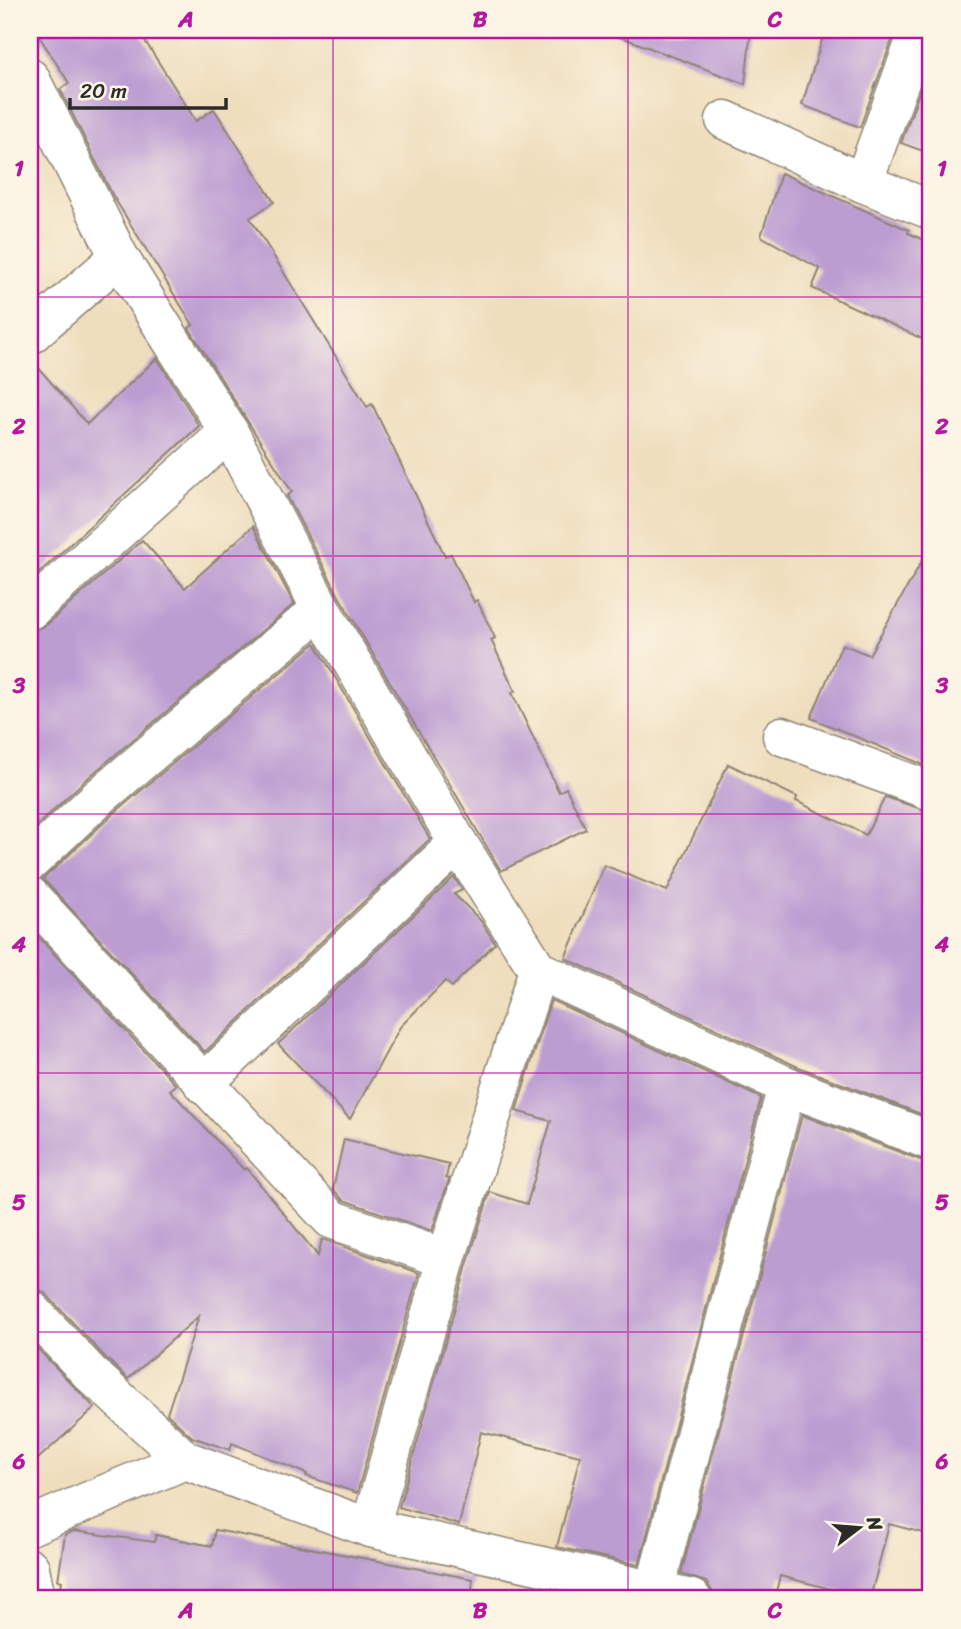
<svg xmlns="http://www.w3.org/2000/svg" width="961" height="1629" viewBox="0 0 961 1629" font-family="Sriracha,sans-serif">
<rect width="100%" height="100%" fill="#fcf5e5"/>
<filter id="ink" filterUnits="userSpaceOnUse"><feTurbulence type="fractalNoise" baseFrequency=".0143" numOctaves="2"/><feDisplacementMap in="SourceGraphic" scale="14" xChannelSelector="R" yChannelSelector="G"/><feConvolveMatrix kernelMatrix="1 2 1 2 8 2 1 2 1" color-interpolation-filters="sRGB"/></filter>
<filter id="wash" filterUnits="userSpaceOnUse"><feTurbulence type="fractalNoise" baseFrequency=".00686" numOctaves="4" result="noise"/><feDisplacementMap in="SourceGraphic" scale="28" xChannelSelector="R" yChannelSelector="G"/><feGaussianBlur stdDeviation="1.57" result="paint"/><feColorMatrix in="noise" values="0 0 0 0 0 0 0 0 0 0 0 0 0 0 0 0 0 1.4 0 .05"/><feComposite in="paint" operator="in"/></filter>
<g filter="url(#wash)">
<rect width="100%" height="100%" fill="#efdebd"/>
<g id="blocks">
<g fill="#bc9dd2">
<path d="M 35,30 L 138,30 L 196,121 L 214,109 L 274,202 L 250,218 L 367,407 L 372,404 L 445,556 L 451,554 L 474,602 L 477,600 L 495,638 L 491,640 L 515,691 L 512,693 L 559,792 L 566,788 L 586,829 L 501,871 L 340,598 L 287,496 L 292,492 L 189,328 L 193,325 L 113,196 L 60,89 L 69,83 Z"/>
<path d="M 614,30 L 751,30 L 745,84 L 613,34 Z"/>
<path d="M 825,30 L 881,30 L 894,35 L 860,127 L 802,105 Z"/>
<path d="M 931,60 L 931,154 L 901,143 Z"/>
<path d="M 781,173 L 909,230 L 908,233 L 931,243 L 931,343 L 812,288 L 820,269 L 761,236 Z"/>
<path d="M 30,358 L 87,424 L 157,358 L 199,426 L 30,581 Z"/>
<path d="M 253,526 L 294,604 L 83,782 L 30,832 L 30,631 L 45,626 L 142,540 L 185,588 Z"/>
<path d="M 931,545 L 931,768 L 811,718 L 842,644 L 869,655 Z"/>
<path d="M 315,643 L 430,839 L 205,1052 L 43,879 L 112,815 Z"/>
<path d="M 728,764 L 797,797 L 796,801 L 866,835 L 885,797 L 931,812 L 931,1118 L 796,1066 L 565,958 L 604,865 L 667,891 Z"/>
<path d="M 454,877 L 462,890 L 454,894 L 481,921 L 495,943 L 452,987 L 445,981 L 400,1027 L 350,1119 L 278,1044 Z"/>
<path d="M 30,928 L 176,1085 L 170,1090 L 244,1170 L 247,1168 L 318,1256 L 322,1239 L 419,1273 L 357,1493 L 306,1476 L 307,1474 L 232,1443 L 230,1450 L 192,1437 L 167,1414 L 199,1316 L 128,1379 L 105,1357 L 46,1294 L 37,1288 L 30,1288 Z"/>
<path d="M 551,1000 L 761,1098 L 639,1565 L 557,1547 L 580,1456 L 481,1432 L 459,1525 L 399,1507 L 467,1265 L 490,1192 L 527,1204 L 551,1121 L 516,1111 Z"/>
<path d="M 802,1115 L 923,1161 L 931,1162 L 931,1535 L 889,1524 L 870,1599 L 780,1576 L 774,1599 L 713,1599 L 713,1592 L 706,1582 L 681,1574 Z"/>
<path d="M 344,1139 L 449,1164 L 446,1178 L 449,1179 L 432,1231 L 343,1200 L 333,1189 Z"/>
<path d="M 30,1341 L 95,1408 L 30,1466 Z"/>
<path d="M 215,1530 L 473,1579 L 471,1599 L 59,1599 L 62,1581 L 58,1580 L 65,1535 L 74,1531 L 154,1542 L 156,1535 L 212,1546 Z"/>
</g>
</g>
</g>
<g filter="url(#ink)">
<use href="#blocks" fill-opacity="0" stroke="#8d8474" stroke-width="2"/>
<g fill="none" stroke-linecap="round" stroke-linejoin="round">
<defs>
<g id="minor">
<path d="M 30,78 L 119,257 L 229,432 L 321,609 L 458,843 L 538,970 L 787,1086 L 931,1141"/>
<path d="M 725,120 L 863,183 L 931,210"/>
<path d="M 863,183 L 919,30"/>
<path d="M 30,335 L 119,257"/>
<path d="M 30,610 L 229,432"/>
<path d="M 782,736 L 931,791"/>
<path d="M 30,862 L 97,799 L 321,609"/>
<path d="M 30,896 L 331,1219 L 446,1259"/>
<path d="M 203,1084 L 458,843"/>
<path d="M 30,1309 L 90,1373 L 185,1460 L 370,1528 L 692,1599"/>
<path d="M 30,1526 L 185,1460"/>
<path d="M 370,1528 L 446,1259 L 538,970"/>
<path d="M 30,1568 L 36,1599"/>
<path d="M 654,1592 L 787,1086"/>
</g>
</defs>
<use href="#minor" stroke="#8d8474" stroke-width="41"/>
<use href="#minor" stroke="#fff" stroke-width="38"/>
</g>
</g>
<path fill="none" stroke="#b5179e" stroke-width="2" stroke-opacity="0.55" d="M 333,30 L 333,1599M 628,30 L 628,1599M 30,297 L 931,297M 30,556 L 931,556M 30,814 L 931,814M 30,1073 L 931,1073M 30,1332 L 931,1332"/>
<rect width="961" height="1629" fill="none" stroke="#fcf5e5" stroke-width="77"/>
<g transform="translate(859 1528) rotate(74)" stroke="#fcf5e5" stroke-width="5" paint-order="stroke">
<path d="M0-5L12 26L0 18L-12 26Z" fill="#2b2b2b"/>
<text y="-10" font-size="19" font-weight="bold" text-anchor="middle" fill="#2b2b2b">N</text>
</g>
<path d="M70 98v10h156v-10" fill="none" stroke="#2b2b2b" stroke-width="3.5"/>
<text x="80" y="98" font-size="21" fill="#2b2b2b" stroke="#fcf5e5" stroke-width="5" paint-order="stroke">20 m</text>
<rect x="38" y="38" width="884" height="1552" fill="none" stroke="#b5179e" stroke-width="2.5"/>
<g font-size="23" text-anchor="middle" font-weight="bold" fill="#b5179e">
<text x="186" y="27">A</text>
<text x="480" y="27">B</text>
<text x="775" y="27">C</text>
<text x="19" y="176">1</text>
<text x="942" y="176">1</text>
<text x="19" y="434">2</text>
<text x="942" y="434">2</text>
<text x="19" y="693">3</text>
<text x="942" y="693">3</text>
<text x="19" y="952">4</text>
<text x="942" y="952">4</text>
<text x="19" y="1210">5</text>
<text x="942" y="1210">5</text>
<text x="19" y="1469">6</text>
<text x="942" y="1469">6</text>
<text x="186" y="1618">A</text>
<text x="480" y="1618">B</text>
<text x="775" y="1618">C</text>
</g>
</svg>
